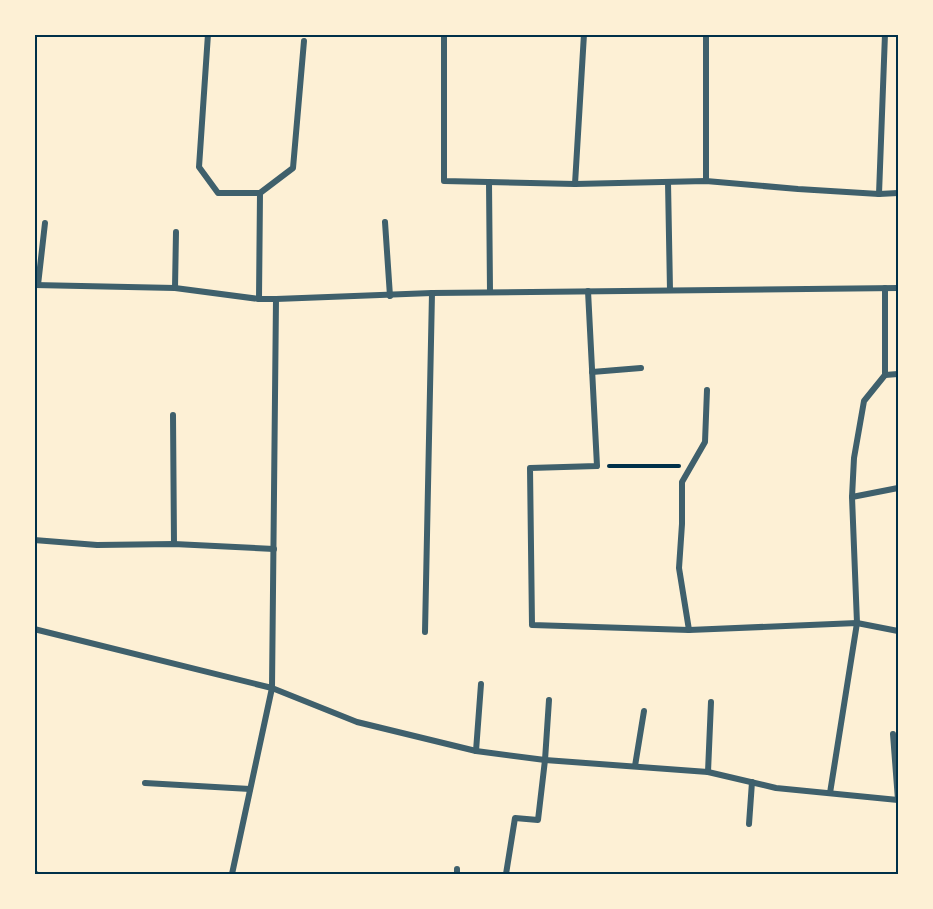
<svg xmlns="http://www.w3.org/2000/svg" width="933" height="909" viewBox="0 0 933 909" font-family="'Asap Condensed',sans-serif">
<rect width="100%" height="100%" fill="#fdf0d5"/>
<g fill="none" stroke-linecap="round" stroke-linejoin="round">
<path stroke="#003049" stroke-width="4" d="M 609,466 L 679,466"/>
<g stroke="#3f606c" stroke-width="6">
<path d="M 208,34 L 199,167 L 218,193 L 260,193 L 259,299"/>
<path d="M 444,34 L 444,181 L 575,184 L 706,181 L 798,189 L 879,194 L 898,193"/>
<path d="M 706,181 L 706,34"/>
<path d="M 489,182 L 490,292"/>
<path d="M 668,182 L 670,290"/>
<path d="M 575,184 L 584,34"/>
<path d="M 260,193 L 293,168 L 304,41"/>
<path d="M 879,194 L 885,34"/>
<path d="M 385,222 L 390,296"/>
<path d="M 34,285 L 175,288 L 259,299 L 276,299 L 432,293 L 898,288"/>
<path d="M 38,285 L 45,223"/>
<path d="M 175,288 L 176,232"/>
<path d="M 588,291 L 597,466 L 530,468 L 532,625 L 689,630 L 857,623 L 898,631"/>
<path d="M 592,372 L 641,368"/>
<path d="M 885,375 L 898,374"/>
<path d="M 173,415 L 174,544"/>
<path d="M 852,497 L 898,488"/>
<path d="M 34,540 L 97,545 L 174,544 L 274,549"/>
<path d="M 34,629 L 272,688 L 357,722 L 476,751 L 545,760 L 708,772 L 776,788 L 898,800"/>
<path d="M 689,630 L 679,568 L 682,524 L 682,482 L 705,442 L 707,390"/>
<path d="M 425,632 L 432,293"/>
<path d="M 893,734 L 898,800"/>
<path d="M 476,751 L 481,684"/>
<path d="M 635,766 L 644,711"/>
<path d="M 708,772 L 711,702"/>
<path d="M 145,783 L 250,789"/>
<path d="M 830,793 L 857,623 L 852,497 L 854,458 L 864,401 L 885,375 L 885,288"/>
<path d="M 749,824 L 752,782"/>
<path d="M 34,873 L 36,874"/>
<path d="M 232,874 L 272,688 L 276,299"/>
<path d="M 457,874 L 457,869"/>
<path d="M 506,874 L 515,818 L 538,820 L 545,760 L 549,700"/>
</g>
</g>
<rect width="933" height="909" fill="none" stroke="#fdf0d5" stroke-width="72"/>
<rect x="36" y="36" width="861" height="837" fill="none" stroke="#003049" stroke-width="2"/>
</svg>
